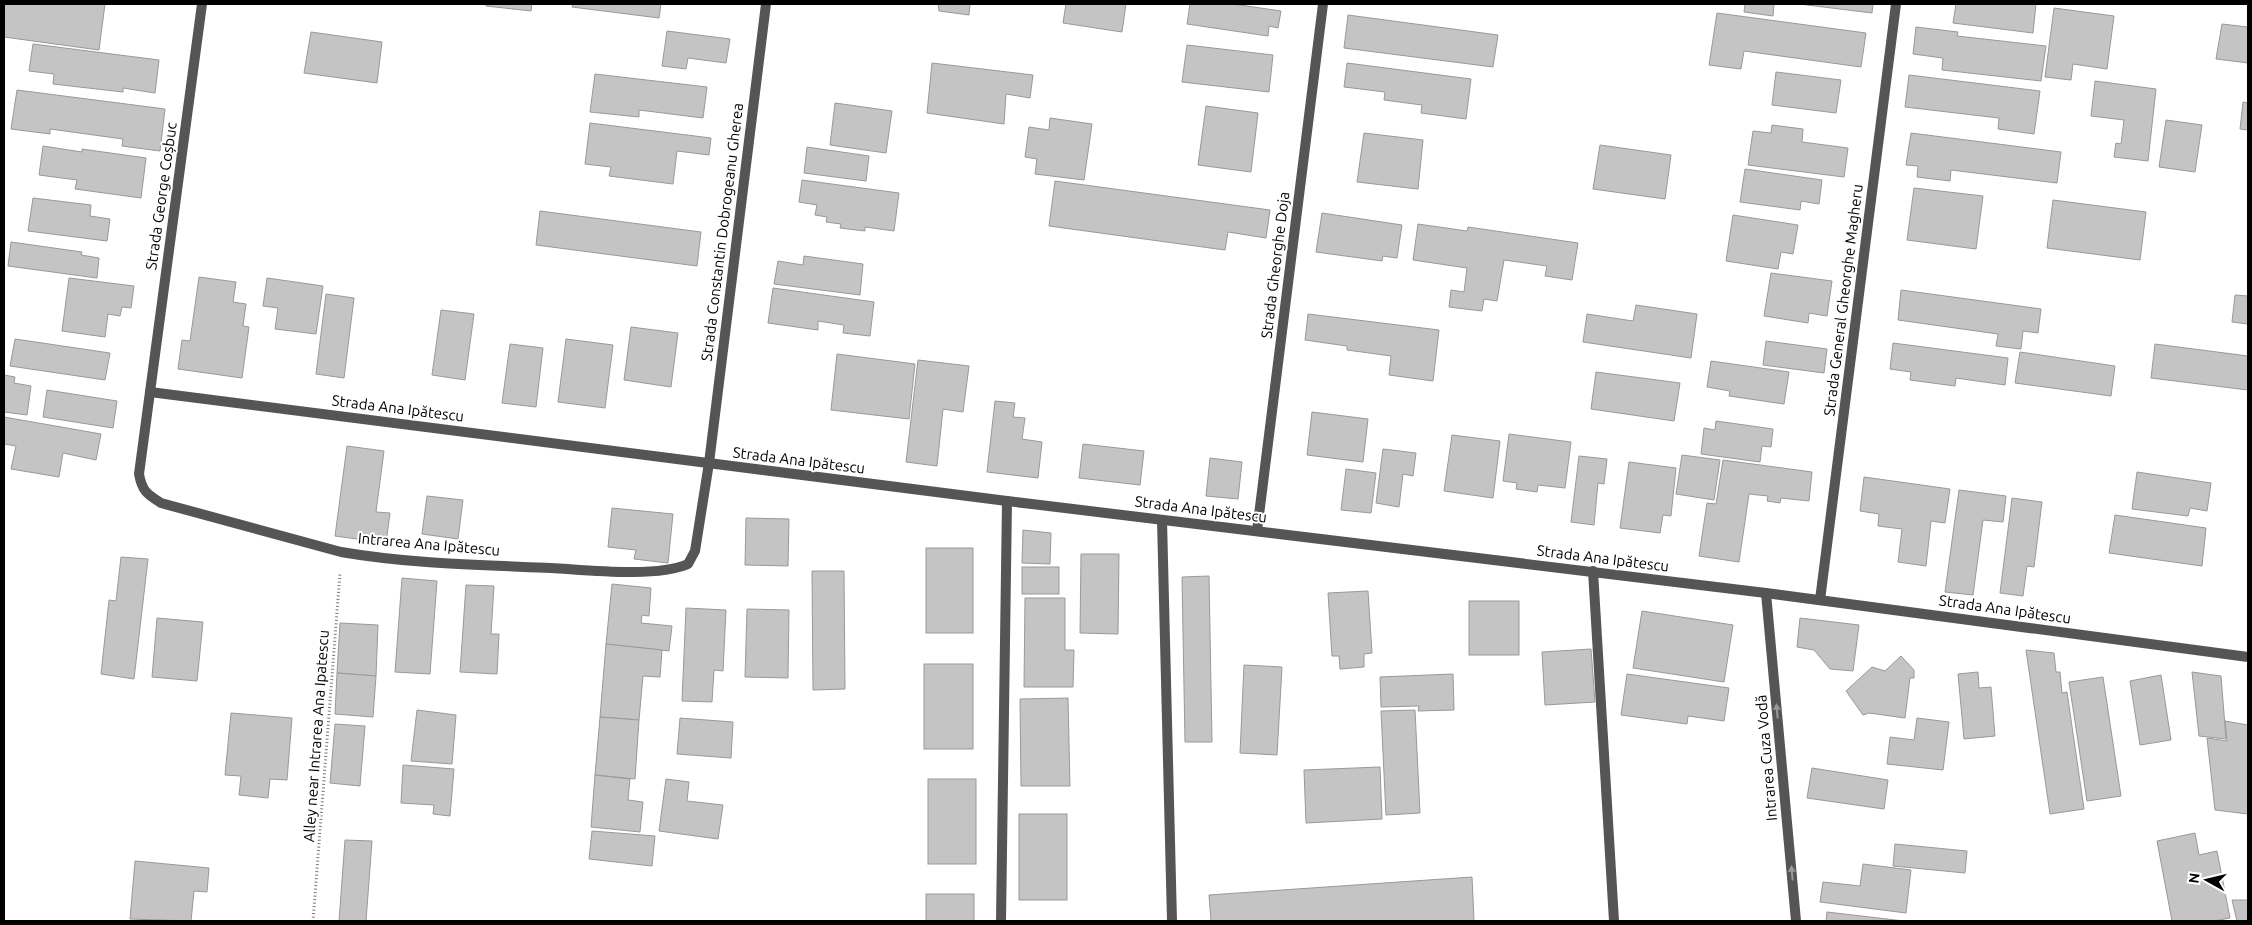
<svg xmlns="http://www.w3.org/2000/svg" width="2252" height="925" viewBox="0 0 2252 925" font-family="Ubuntu,sans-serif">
<rect width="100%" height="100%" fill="#fff"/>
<g fill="#c4c4c4" stroke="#999">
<path d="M 4,4 L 105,4 L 99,50 L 4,37 Z"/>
<path d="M 486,4 L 532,4 L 531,11 L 486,6 Z"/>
<path d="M 573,4 L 661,4 L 659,18 L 572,7 Z"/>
<path d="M 938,4 L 970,4 L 969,15 L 939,11 Z"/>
<path d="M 1066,4 L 1126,4 L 1122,32 L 1063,23 Z"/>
<path d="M 1190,4 L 1233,4 L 1281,11 L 1278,28 L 1269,26 L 1268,36 L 1187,24 Z"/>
<path d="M 1745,4 L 1774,4 L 1773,16 L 1744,12 Z"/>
<path d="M 1799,4 L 1873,4 L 1872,13 Z"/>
<path d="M 1956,4 L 2036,4 L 2033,33 L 1953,23 Z"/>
<path d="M 2054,8 L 2114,16 L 2107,69 L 2073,64 L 2071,80 L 2045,77 Z"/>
<path d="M 1717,13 L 1866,33 L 1861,67 L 1744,51 L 1741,69 L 1709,65 Z"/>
<path d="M 1348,15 L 1498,35 L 1493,67 L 1344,48 Z"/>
<path d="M 2222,24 L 2248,27 L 2248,63 L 2216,59 Z"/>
<path d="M 1916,27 L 1958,32 L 1957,36 L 2046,46 L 2041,81 L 1942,70 L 1943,58 L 1913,54 Z"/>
<path d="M 667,31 L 730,39 L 726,63 L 688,58 L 686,69 L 662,66 Z"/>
<path d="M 311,32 L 382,42 L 377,83 L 304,73 Z"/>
<path d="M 33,44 L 159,60 L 155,93 L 123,88 L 123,92 L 53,84 L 54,74 L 29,71 Z"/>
<path d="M 1187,45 L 1273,55 L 1269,92 L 1182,82 Z"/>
<path d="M 932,63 L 1033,75 L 1030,98 L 1006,94 L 1004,124 L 927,113 Z"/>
<path d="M 1347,63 L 1471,79 L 1466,119 L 1421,113 L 1422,105 L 1384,100 L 1385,92 L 1344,87 Z"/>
<path d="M 1776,72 L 1841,80 L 1836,113 L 1772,105 Z"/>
<path d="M 595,74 L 707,87 L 703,118 L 639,110 L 639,117 L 590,112 Z"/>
<path d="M 1909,75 L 2040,91 L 2034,134 L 1998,129 L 1999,118 L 1905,107 Z"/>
<path d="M 2095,81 L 2156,89 L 2148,161 L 2114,157 L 2116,143 L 2121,144 L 2124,120 L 2091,116 Z"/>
<path d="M 17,90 L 165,109 L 160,151 L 122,146 L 123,139 L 50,129 L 50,134 L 11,129 Z"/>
<path d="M 2243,102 L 2248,103 L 2248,130 L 2240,129 Z"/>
<path d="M 835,103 L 892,111 L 886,153 L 830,145 Z"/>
<path d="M 1206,106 L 1258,113 L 1251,172 L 1198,165 Z"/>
<path d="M 1050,118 L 1092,124 L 1084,180 L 1035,174 L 1037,159 L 1025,157 L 1029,127 L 1049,130 Z"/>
<path d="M 2166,120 L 2202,125 L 2195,172 L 2159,167 Z"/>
<path d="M 590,123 L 711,138 L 709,155 L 677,151 L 673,184 L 609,176 L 611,167 L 585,164 Z"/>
<path d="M 1772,125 L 1803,129 L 1802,142 L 1848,148 L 1844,177 L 1748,165 L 1753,131 L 1771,133 Z"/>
<path d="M 1364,133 L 1423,140 L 1418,189 L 1357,182 Z"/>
<path d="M 1911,133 L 2061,152 L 2057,183 L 1951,170 L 1950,181 L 1917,177 L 1918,166 L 1906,165 Z"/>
<path d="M 1600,145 L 1671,155 L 1665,199 L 1593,189 Z"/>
<path d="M 43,146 L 82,152 L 82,149 L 146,158 L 141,198 L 75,189 L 77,180 L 39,175 Z"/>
<path d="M 807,147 L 869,156 L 866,181 L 804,173 Z"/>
<path d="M 1745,169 L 1822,180 L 1819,204 L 1801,201 L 1800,210 L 1740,202 Z"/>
<path d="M 802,180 L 899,193 L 894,231 L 865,227 L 865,231 L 840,228 L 841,224 L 826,222 L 827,217 L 815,215 L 817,205 L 799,202 Z"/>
<path d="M 1055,181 L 1270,210 L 1266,238 L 1228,232 L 1225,250 L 1049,226 Z"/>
<path d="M 1914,188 L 1983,196 L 1976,249 L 1907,240 Z"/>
<path d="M 33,198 L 91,205 L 90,216 L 110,219 L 107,241 L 28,231 Z"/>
<path d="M 2053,200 L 2146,212 L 2140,260 L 2047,248 Z"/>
<path d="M 540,211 L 701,232 L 697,266 L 536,245 Z"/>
<path d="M 1322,213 L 1402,225 L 1397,258 L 1383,256 L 1382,261 L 1316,252 Z"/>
<path d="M 1733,215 L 1798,225 L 1793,254 L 1781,252 L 1778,269 L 1726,261 Z"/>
<path d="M 1418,224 L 1467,231 L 1468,227 L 1578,243 L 1572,280 L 1545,276 L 1547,266 L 1504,260 L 1497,301 L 1484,299 L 1482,311 L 1449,307 L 1451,290 L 1464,292 L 1467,268 L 1413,260 Z"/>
<path d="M 11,242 L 82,252 L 81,255 L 99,258 L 97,278 L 8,266 Z"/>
<path d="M 804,256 L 863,264 L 860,295 L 774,284 L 778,261 L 803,265 Z"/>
<path d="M 1771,273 L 1832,281 L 1827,316 L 1809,313 L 1808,323 L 1764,316 Z"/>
<path d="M 199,277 L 236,282 L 233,302 L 246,304 L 243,326 L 249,327 L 242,378 L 178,369 L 182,340 L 190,341 Z"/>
<path d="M 69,278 L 134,286 L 131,308 L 122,307 L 120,316 L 108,314 L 105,337 L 62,331 Z"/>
<path d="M 267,278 L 323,286 L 316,334 L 275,329 L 278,308 L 263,306 Z"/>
<path d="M 773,288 L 874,302 L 870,336 L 843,333 L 844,325 L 818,321 L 818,330 L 768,323 Z"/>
<path d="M 1901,290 L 2041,309 L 2038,333 L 2023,331 L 2021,349 L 1996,346 L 1998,334 L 1898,320 Z"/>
<path d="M 326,294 L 354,298 L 344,378 L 316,374 Z"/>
<path d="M 2235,295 L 2248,296 L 2248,324 L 2232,322 Z"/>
<path d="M 1636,305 L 1697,314 L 1691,358 L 1583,342 L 1587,314 L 1633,321 Z"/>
<path d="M 441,310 L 474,314 L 465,380 L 432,375 Z"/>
<path d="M 1308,314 L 1439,330 L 1433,381 L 1389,375 L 1391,356 L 1347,350 L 1347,346 L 1305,340 Z"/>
<path d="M 631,327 L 678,333 L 671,387 L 624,380 Z"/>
<path d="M 15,339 L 110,353 L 105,380 L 10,366 Z"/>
<path d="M 566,339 L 613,345 L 605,408 L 558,402 Z"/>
<path d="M 1766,341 L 1827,349 L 1824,373 L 1763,365 Z"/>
<path d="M 1893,343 L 2008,358 L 2005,385 L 1956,378 L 1955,386 L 1910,380 L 1911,372 L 1890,369 Z"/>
<path d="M 510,344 L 543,348 L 536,407 L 502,403 Z"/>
<path d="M 2155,344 L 2248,356 L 2248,390 L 2151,378 Z"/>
<path d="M 2020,352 L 2115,366 L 2111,396 L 2015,383 Z"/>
<path d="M 837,354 L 915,364 L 909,419 L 831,410 Z"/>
<path d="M 918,360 L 969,366 L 963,412 L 943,409 L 937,466 L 906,462 Z"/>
<path d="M 1711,361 L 1789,372 L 1784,404 L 1729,396 L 1730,391 L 1707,387 Z"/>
<path d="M 1596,372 L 1680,383 L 1674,421 L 1591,409 Z"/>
<path d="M 4,375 L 15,377 L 14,383 L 31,386 L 27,415 L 4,412 Z"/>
<path d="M 47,390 L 117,401 L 113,428 L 43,417 Z"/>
<path d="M 995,401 L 1015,403 L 1013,417 L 1025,418 L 1022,439 L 1042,442 L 1038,478 L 987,472 Z"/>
<path d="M 1312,412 L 1368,419 L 1363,462 L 1307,455 Z"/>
<path d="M 4,417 L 101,434 L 96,460 L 63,453 L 59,477 L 11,469 L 16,446 L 4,444 Z"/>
<path d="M 1716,421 L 1773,429 L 1771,447 L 1762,446 L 1760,462 L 1701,454 L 1704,428 L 1715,430 Z"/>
<path d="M 1509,434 L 1571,442 L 1565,488 L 1538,485 L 1537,492 L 1516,489 L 1517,483 L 1503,481 Z"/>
<path d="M 1452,435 L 1500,441 L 1493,498 L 1444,491 Z"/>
<path d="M 1083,444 L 1144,451 L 1140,485 L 1079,478 Z"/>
<path d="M 347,446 L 384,451 L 376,512 L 390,513 L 386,543 L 335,536 Z"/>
<path d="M 1383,449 L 1416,453 L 1413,476 L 1403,474 L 1399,507 L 1376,503 Z"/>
<path d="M 1682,455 L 1720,460 L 1714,500 L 1676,494 Z"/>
<path d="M 1579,456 L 1607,459 L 1604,484 L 1598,483 L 1594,525 L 1571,522 Z"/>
<path d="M 1210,458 L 1242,462 L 1238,499 L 1206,496 Z"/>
<path d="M 1723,460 L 1812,472 L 1809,501 L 1781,498 L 1780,503 L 1767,501 L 1768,496 L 1749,494 L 1739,562 L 1699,556 L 1707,503 L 1716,504 Z"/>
<path d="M 1629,462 L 1676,468 L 1671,516 L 1663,515 L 1660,533 L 1620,528 Z"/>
<path d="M 1346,469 L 1376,473 L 1371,513 L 1341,510 Z"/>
<path d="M 2137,472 L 2211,483 L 2207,511 L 2190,508 L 2188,516 L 2132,509 Z"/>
<path d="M 1864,477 L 1950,489 L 1945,523 L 1931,521 L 1926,566 L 1898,562 L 1902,529 L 1878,526 L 1879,514 L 1860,511 Z"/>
<path d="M 1959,490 L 2006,496 L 2003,522 L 1983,520 L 1973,595 L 1945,592 Z"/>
<path d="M 427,496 L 463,500 L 458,539 L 422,534 Z"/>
<path d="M 2012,498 L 2042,502 L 2034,567 L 2027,566 L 2023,596 L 2000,593 Z"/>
<path d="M 612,508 L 673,514 L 668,563 L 634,559 L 636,550 L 608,547 Z"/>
<path d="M 2115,515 L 2206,528 L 2202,566 L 2109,553 Z"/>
<path d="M 746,518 L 789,519 L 788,566 L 745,565 Z"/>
<path d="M 1023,530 L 1051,533 L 1050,564 L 1022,563 Z"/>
<rect x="926" y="548" width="47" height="85"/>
<path d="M 1081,554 L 1119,554 L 1118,634 L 1080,633 Z"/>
<path d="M 121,557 L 148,559 L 134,679 L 101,674 L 109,600 L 116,601 Z"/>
<rect x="1022" y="567" width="37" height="27"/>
<path d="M 812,571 L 844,571 L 845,689 L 813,690 Z"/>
<path d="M 1209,576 L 1212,742 L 1185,742 L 1182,577 Z"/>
<path d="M 402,578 L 437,581 L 430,674 L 395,672 Z"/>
<path d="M 612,584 L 651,588 L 649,616 L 642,615 L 641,623 L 672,626 L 669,651 L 606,644 Z"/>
<path d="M 466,585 L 494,586 L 491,634 L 499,634 L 497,674 L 460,672 Z"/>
<path d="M 1368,591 L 1372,653 L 1364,654 L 1364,667 L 1340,669 L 1339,656 L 1332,656 L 1328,593 Z"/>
<path d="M 1025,598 L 1065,598 L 1065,650 L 1074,650 L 1073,687 L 1024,687 Z"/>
<rect x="1469" y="601" width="50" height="54"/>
<path d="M 686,608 L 726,610 L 723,671 L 714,670 L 712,702 L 682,701 Z"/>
<path d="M 747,609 L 789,610 L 788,678 L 745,677 Z"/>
<path d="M 1642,611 L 1733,625 L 1724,682 L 1633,668 Z"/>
<path d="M 157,618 L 203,622 L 197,681 L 152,677 Z"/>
<path d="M 1800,618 L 1859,625 L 1853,671 L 1830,669 L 1814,650 L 1797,647 Z"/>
<path d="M 340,623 L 378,625 L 376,676 L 337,673 Z"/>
<path d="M 606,644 L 662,650 L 660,677 L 643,676 L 639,720 L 600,717 Z"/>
<path d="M 1591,649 L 1595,702 L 1545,705 L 1542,652 Z"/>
<path d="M 2026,650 L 2054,653 L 2056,672 L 2060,672 L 2062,693 L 2067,692 L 2084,809 L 2050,814 Z"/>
<path d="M 1901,656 L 1914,670 L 1914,678 L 1910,678 L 1905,718 L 1869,713 L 1863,715 L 1846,691 L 1872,667 L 1885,671 Z"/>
<rect x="924" y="664" width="49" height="85"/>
<path d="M 1244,665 L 1282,667 L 1277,755 L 1240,753 Z"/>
<path d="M 1978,672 L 1979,688 L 1991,687 L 1995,736 L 1964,739 L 1958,674 Z"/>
<path d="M 2192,672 L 2221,676 L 2226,739 L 2199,736 Z"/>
<path d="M 337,673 L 376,676 L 373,717 L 335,714 Z"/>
<path d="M 1453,674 L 1454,710 L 1418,711 L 1419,706 L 1381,707 L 1380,677 Z"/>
<path d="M 1627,674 L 1729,688 L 1724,721 L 1688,716 L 1687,724 L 1621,715 Z"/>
<path d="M 2161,675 L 2171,740 L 2140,745 L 2130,681 Z"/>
<path d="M 2103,677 L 2121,796 L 2087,801 L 2069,682 Z"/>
<path d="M 1068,698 L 1070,786 L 1021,786 L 1020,699 Z"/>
<path d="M 417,710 L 456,715 L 452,764 L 411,761 Z"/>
<path d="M 1415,710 L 1420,813 L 1386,815 L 1381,711 Z"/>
<path d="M 231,713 L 292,718 L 287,780 L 270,779 L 268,798 L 239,795 L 241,776 L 225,775 Z"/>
<path d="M 600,717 L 639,720 L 635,779 L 595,775 Z"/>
<path d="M 680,718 L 733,722 L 731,758 L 677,754 Z"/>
<path d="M 1917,718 L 1949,722 L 1943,770 L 1887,764 L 1890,737 L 1914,740 Z"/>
<path d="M 2225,721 L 2248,725 L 2248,814 L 2215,810 L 2207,738 L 2227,741 Z"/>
<path d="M 335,724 L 365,726 L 360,786 L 330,783 Z"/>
<path d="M 403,765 L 454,769 L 450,816 L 433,814 L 434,805 L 401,803 Z"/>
<path d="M 1380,767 L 1382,819 L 1306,823 L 1304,770 Z"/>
<path d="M 1812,768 L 1888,780 L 1884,809 L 1807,798 Z"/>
<path d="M 595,775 L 630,779 L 628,800 L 643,802 L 640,832 L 591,827 Z"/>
<path d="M 666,779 L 689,782 L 687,801 L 723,805 L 718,839 L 659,831 Z"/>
<rect x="928" y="779" width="48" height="85"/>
<rect x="1019" y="814" width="48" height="86"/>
<path d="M 592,831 L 655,836 L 652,866 L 589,859 Z"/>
<path d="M 2195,833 L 2199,855 L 2217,851 L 2230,918 L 2214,921 L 2172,921 L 2157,841 Z"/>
<path d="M 345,840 L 372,841 L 366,921 L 339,921 Z"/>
<path d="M 1895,844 L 1967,851 L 1965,873 L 1893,866 Z"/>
<path d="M 135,861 L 209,868 L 207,892 L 194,891 L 191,921 L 130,919 Z"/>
<path d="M 1863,864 L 1911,870 L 1906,913 L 1820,902 L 1823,882 L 1860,886 Z"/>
<path d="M 1472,877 L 1474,921 L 1211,921 L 1209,895 Z"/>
<rect x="926" y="894" width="48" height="27"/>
<path d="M 2232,900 L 2248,900 L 2248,921 L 2237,921 Z"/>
<path d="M 1827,912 L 1904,921 L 1826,921 Z"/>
</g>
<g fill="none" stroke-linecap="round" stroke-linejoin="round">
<path stroke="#777" stroke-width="3" stroke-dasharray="1 2.5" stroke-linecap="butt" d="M 313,921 L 340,573"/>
<path stroke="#555" stroke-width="10" d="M 1162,520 L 1172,921"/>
<g stroke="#555" stroke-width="10">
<path d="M 202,4 L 139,474 C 142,491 147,494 161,503 L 341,552 C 411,564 481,565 551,568 C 587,570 656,578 688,564 L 695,551 L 709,463 L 766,4"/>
<path d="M 150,392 L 1007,501 L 1766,593 L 2248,657"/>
<path d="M 1257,531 L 1323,4"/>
<path d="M 1593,571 L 1614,921"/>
<path d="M 1766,593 L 1796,921"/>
<path d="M 1820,600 L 1896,4"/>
<path d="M 1001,921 L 1007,501"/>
</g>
</g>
<defs><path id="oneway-solid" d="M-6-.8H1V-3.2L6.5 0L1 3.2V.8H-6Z" transform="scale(1.25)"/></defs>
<g fill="#999">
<use href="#oneway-solid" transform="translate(1777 711) rotate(-95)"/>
<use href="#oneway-solid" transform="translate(1792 873) rotate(-95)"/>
</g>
<g text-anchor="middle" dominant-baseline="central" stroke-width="4" stroke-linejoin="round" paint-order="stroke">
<g font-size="15" fill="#000" stroke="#fff">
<text transform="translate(161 196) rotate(-82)">Strada George Coșbuc</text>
<text transform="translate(722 232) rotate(-83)">Strada Constantin Dobrogeanu Gherea</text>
<text transform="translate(1275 265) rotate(-83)">Strada Gheorghe Doja</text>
<text transform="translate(1843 300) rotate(-83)">Strada General Gheorghe Magheru</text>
<text transform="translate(398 408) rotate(7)">Strada Ana Ipătescu</text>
<text transform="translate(799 460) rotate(7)">Strada Ana Ipătescu</text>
<text transform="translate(1201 509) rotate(7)">Strada Ana Ipătescu</text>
<text transform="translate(429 544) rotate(5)">Intrarea Ana Ipătescu</text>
<text transform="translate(1603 558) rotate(7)">Strada Ana Ipătescu</text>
<text transform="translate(2005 609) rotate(8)">Strada Ana Ipătescu</text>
<text transform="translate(316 736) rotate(-86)">Alley near Intrarea Ana Ipatescu</text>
<text transform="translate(1766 758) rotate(-95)">Intrarea Cuza Vodă</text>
</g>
</g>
<rect width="2252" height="925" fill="none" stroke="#000000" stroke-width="10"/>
<g transform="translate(2207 880) rotate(278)" stroke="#ffffff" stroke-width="4" paint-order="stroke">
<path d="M0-4L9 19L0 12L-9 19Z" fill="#000000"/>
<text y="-8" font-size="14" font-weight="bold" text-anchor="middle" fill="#000000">N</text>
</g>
</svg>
